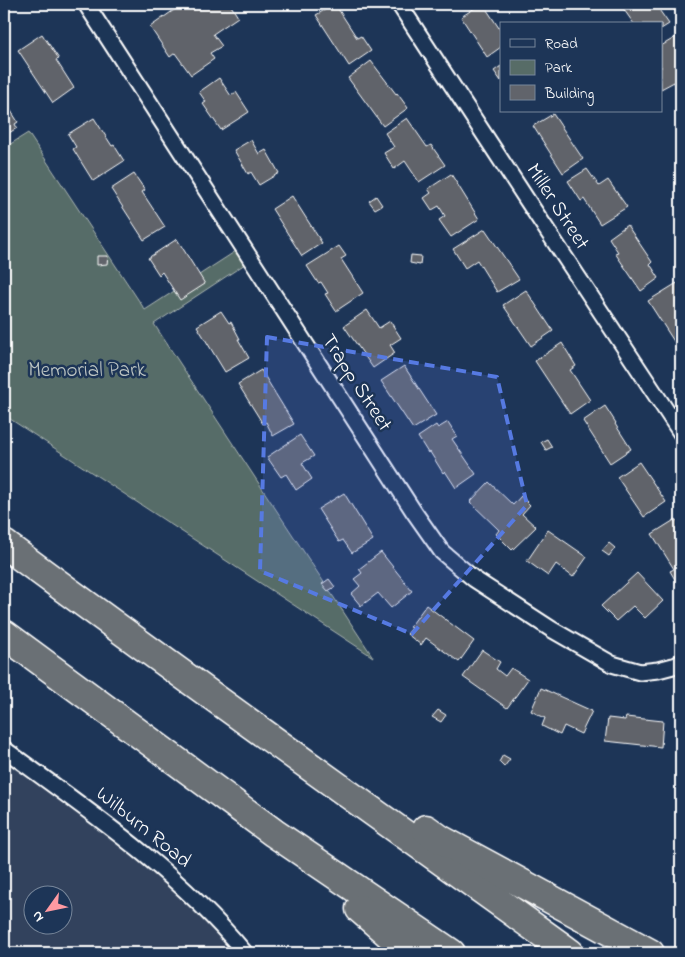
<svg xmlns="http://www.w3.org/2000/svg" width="685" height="957" viewBox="0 0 685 957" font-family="'Indie Flower',sans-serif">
<rect width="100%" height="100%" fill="#1d3557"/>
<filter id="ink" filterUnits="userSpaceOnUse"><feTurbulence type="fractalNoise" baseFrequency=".02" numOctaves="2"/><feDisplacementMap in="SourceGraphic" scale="10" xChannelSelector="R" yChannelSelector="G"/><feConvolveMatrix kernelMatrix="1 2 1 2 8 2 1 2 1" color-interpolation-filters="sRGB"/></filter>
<g filter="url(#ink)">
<path fill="#31435d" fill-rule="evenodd" d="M 4,749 L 120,834 L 245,953 L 4,953 ZM 32,894 L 62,894 L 62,924 L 32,924 Z"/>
<path fill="#576c67" stroke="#abb6b3" d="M 28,133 L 145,310 L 236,251 L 245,264 L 154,324 L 373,657 L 4,415 L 4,148 Z"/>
<g fill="#61646b" stroke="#fff">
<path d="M 189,4 L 230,4 L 238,17 L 213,34 L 222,46 L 210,53 L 214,59 L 191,75 L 175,53 L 170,57 L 150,27 L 181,5 L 183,8 Z"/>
<path d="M 335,4 L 357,38 L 361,36 L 371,51 L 349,66 L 316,15 Z"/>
<path d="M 481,4 L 483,4 L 501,31 L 501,47 L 487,57 L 461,17 Z"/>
<path d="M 620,4 L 655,4 L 669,24 L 661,29 L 661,24 L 634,24 Z"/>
<path d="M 42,34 L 59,59 L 56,60 L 74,88 L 53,103 L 18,50 Z"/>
<path d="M 676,37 L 681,45 L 681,94 L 674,82 L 661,89 L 661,68 L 662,67 L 661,66 L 661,46 Z"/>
<path d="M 371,61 L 396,94 L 397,93 L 408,108 L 383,126 L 348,78 Z"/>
<path d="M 501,66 L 501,81 L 494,71 Z"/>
<path d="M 219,78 L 231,96 L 236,92 L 249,112 L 221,130 L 203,104 L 206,102 L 199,92 Z"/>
<path d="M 6,103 L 18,122 L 15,124 L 17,128 L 4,136 L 4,104 Z"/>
<path d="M 553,114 L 583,159 L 563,173 L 533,126 Z"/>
<path d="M 94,118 L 112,146 L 114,145 L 124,161 L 93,181 L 73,149 L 76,147 L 68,134 Z"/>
<path d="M 407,118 L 427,147 L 431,145 L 445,165 L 419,182 L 405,161 L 394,169 L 384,153 L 394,147 L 385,133 Z"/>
<path d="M 251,140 L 259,154 L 266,150 L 279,173 L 259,185 L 251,172 L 248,174 L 234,150 Z"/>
<path d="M 587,169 L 599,186 L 608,180 L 627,207 L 600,224 L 584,199 L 581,201 L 568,181 Z"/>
<path d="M 134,174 L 145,190 L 142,192 L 165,227 L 144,240 L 111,189 Z"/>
<path d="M 451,174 L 479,219 L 451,237 L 439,220 L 445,216 L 439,206 L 432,210 L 424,198 L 431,193 L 428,189 Z"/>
<path d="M 292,196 L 322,243 L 302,256 L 272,209 Z"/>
<path d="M 376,196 L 382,205 L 375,209 L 369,201 Z"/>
<path d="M 627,225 L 652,262 L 650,264 L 659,278 L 641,291 L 615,253 L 618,252 L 609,238 Z"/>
<path d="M 485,229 L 519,279 L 497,292 L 477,260 L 465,268 L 453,249 Z"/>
<path d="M 177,239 L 205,284 L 180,300 L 162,272 L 159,275 L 148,258 Z"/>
<path d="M 339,246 L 346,256 L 341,259 L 363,293 L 336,311 L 325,294 L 328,293 L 321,282 L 318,283 L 307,266 Z"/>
<path d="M 411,255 L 421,256 L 420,265 L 410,263 Z"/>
<path d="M 97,256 L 108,256 L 107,264 L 97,265 Z"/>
<path d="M 677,283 L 681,290 L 681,343 L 677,346 L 648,301 Z"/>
<path d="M 526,290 L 553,331 L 531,346 L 503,305 Z"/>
<path d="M 367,310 L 379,328 L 390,321 L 401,338 L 390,345 L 395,353 L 373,368 L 344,326 Z"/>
<path d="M 221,311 L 229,323 L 231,322 L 240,339 L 238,339 L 249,358 L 225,372 L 197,326 Z"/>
<path d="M 562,343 L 576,366 L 570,370 L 590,400 L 570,414 L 535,361 Z"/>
<path d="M 404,366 L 436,415 L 413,429 L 381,381 Z"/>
<path d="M 261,370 L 294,424 L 273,436 L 266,422 L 263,424 L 238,384 Z"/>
<path d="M 605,406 L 616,423 L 615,424 L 631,449 L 610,463 L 583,421 Z"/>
<path d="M 448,422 L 457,436 L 452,439 L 476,474 L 456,488 L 445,471 L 443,473 L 430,452 L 428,453 L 418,437 L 436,425 L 438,428 Z"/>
<path d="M 300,435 L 314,456 L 302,463 L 312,479 L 296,490 L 286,474 L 281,477 L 267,457 Z"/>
<path d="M 547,439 L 552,447 L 546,450 L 541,442 Z"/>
<path d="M 639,462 L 666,502 L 644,517 L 617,477 Z"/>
<path d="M 489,482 L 513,505 L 521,496 L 530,505 L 522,514 L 536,527 L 512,550 L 496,534 L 499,530 L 470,502 Z"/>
<path d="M 344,493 L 373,540 L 352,553 L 343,540 L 339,542 L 318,509 Z"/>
<path d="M 676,519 L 681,526 L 681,587 L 680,588 L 670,571 L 674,569 L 652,534 Z"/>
<path d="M 548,530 L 587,557 L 573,577 L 556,564 L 548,576 L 527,561 Z"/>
<path d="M 609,543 L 615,548 L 609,556 L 602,551 Z"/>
<path d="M 381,552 L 412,591 L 391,608 L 378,593 L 361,606 L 351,594 L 360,586 L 354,579 L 362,573 L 359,569 Z"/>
<path d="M 637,573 L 663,601 L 645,618 L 633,606 L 616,621 L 601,606 Z"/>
<path d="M 329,579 L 335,587 L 328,591 L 322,584 Z"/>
<path d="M 426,605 L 474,641 L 459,662 L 426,638 L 421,645 L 407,634 L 412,628 L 410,627 Z"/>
<path d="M 482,650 L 500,662 L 496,669 L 505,676 L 511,668 L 528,679 L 507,708 L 463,677 Z"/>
<path d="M 541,688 L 592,711 L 581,734 L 564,726 L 560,735 L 542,726 L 545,718 L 531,711 Z"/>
<path d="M 438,710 L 446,715 L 441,722 L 432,717 Z"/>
<path d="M 626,717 L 663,721 L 661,747 L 605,741 L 608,718 L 625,720 Z"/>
<path d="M 503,755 L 510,759 L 504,767 L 499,762 Z"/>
</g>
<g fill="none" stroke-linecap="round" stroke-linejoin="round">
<defs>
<g id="street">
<path d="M 86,4 L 414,512 L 442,552 L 474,579 L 551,629 L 612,664 L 640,672 L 658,670 L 677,665 L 681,662"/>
<path d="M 399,4 L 527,200 L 681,433"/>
<path d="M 4,749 C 89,811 177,871 245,953"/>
</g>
<g id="highway">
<path d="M 4,544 C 191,683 381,817 570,953"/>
<path d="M 4,634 L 274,833 L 451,953"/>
<path d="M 426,829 L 440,839 L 650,953"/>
<path d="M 360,909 L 390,935 L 408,953"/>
</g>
</defs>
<use href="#street" stroke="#fff" stroke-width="19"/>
<use href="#highway" stroke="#fff" stroke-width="31"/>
<use href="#street" stroke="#1d3557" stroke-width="15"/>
<use href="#highway" stroke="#6a7074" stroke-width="28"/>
</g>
</g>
<path fill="#567ae2" fill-opacity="0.2" stroke="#567ae2" stroke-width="4" stroke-dasharray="10 6" stroke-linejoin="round" d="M 267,337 L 497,377 L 527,505 L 412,634 L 260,571 Z"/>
<g text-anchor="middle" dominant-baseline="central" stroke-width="5" stroke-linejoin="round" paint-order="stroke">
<g font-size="21" fill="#fff" stroke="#1d3557">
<text transform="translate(557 207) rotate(57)">Miller Street</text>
<text transform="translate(356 383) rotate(57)">Trapp Street</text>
<text transform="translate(143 828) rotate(39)">Wilburn Road</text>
</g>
<g font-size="21" fill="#bcc4c2" stroke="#1d3557">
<text x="87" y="371">Memorial Park</text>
</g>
</g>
<rect width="685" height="957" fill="none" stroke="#1d3557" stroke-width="20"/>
<rect x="10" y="10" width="665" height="937" fill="none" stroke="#fff" stroke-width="2" filter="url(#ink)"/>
<rect x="500" y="22" width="162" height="90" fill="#1d3557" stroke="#77869a"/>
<rect x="510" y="39" width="25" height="8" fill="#1d3557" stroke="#77869a"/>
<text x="545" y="48" font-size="15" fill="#ffffff">Road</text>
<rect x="510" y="60" width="25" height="15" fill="#576c67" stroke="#77869a"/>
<text x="545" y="72" font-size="15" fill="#ffffff">Park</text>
<rect x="510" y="85" width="25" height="15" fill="#61646b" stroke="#77869a"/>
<text x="545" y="98" font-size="15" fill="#ffffff">Building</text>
<g transform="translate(48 910) rotate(237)"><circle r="24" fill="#1d3557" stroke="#77869a"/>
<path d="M0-4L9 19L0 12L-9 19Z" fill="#ff9aa2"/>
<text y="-8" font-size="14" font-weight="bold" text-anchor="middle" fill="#ffffff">N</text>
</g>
</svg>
